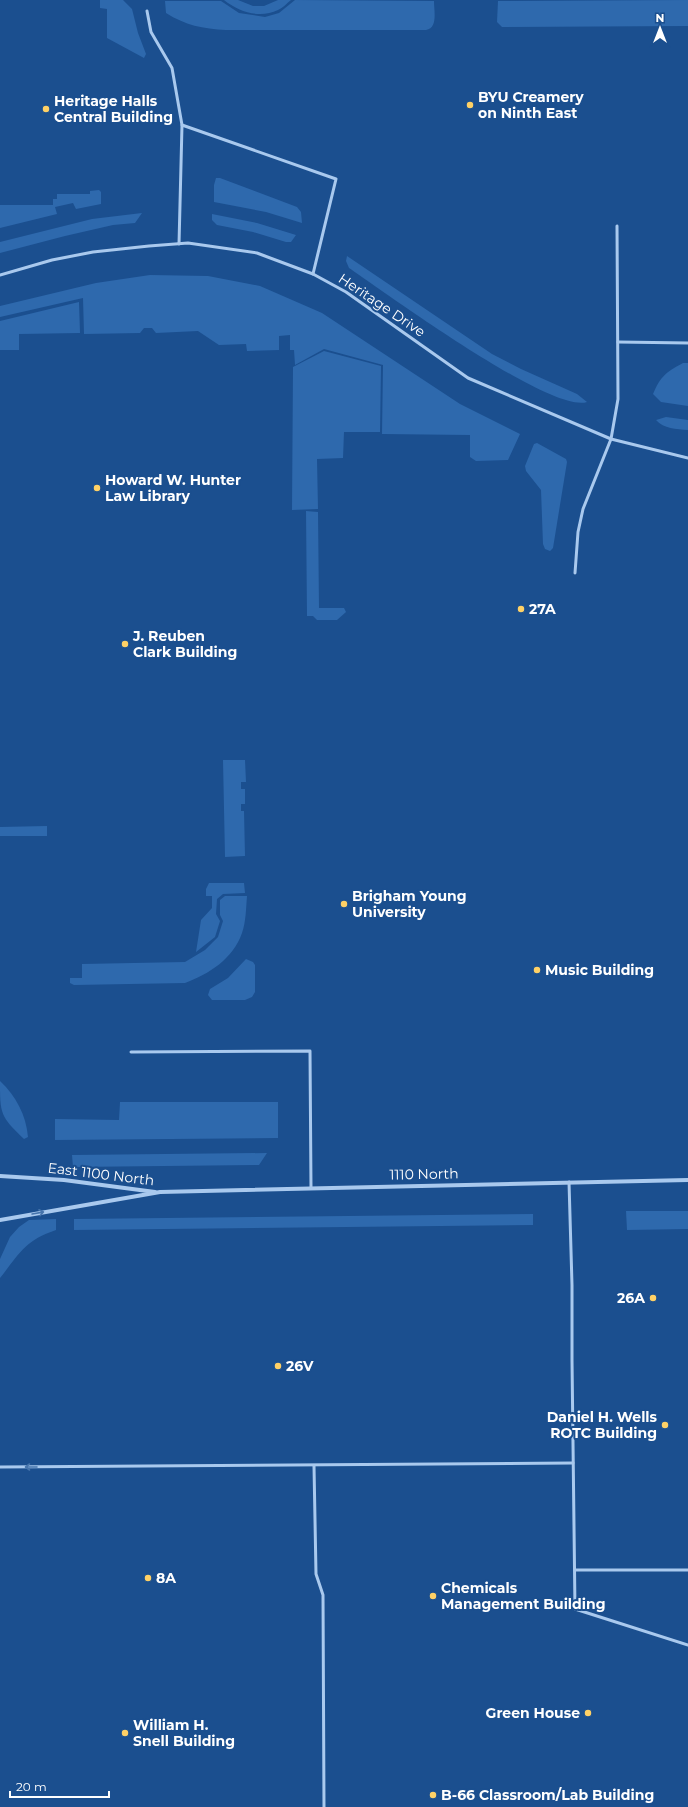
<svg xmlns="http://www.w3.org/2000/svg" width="688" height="1807" viewBox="0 0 688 1807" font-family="Montserrat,sans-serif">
<rect width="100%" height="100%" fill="#1b4f8f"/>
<g fill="#2e69ad">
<path d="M 100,0 L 123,0 L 132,9 L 138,33 L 146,54 L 144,58 L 107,38 L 107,9 L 100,8 Z"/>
<path d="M 224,0 L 238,0 L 253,6 L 264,6 L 278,0 L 291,0 C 287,3 283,8 278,10 C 260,19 239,12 224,0 Z"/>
<path d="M 295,0 L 434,1 C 434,11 438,28 426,30 L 226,30 C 203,29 185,25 166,13 L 165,1 L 221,1 L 239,13 L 265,17 L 279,13 Z"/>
<path d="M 688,0 L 688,26 L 502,27 L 497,22 L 498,1 Z"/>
<path d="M 216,178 L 220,178 L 297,207 L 301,212 L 302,223 L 266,212 L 214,202 L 214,185 Z"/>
<path d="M 99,190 L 101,192 L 101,204 L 76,209 L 73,203 L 55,207 L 57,214 L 0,228 L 0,205 L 53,205 L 53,199 L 57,199 L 57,194 L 90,194 L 90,191 Z"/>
<path d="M 142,213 L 135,223 L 113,225 L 65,236 L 0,253 L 0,242 L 92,219 Z"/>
<path d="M 212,214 L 257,223 L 296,235 L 291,242 L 286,242 L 253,232 L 217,225 L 212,220 Z"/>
<path d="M 347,256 L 492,354 L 521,369 L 577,394 L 587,402 C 551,414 386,293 349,268 L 346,261 Z"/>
<path d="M 150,275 L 208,276 L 260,286 L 322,313 L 460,404 L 520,434 L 508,460 L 476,461 L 470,457 L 470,435 L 382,434 L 383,365 L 324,349 L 295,365 L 294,350 L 290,350 L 290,335 L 279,336 L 279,350 L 247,351 L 246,344 L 219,345 L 198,331 L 156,333 L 152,328 L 144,328 L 140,333 L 84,334 L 83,298 L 0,317 L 0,306 L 96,283 Z"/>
<path d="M 79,302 L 80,333 L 19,334 L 19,350 L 0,350 L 0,321 Z"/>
<path d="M 324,351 L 381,366 L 380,432 L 344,432 L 343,458 L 317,459 L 318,509 L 292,510 L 293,367 Z"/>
<path d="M 683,363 L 688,363 L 688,406 L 661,402 L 653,394 C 660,377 666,372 683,363 Z"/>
<path d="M 666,417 L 688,420 L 688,430 C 676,429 664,429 656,420 Z"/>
<path d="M 537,443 L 566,459 L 567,462 L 553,548 L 550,551 L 545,549 L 543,544 L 541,490 L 526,471 L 525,466 L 534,444 Z"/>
<path d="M 306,511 L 318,512 L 319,608 L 344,608 L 346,612 L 337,620 L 317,620 L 313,616 L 307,616 Z"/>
<path d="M 223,760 L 245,760 L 246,782 L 241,782 L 241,789 L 245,789 L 245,804 L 241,804 L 241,811 L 244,811 L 245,856 L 225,857 Z"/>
<path d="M 47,826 L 47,836 L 0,836 L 0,827 Z"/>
<path d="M 209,883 L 244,883 L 245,893 L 223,894 L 217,899 L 216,914 L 220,921 L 215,937 L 196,952 L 201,920 L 212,908 L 212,896 L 206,896 L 206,889 Z"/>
<path d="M 225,896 L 247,896 C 246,908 246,922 242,933 C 233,959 209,974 185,983 L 74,985 L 70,983 L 70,978 L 82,978 L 82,964 L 185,962 L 205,950 L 218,937 L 223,921 L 220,915 L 220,900 Z"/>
<path d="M 246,959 L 253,962 L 255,965 L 255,992 L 252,997 L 245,1000 L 212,1000 L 208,995 L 210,989 L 228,978 Z"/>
<path d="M 0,1081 C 16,1096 26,1115 28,1137 L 24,1139 C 0,1116 0,1114 0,1081 Z"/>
<path d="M 120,1102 L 278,1102 L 278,1138 L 55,1140 L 55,1119 L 119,1120 Z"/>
<path d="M 267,1153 L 259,1165 L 73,1167 L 72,1155 Z"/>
<path d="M 626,1211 L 688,1211 L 688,1229 L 627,1230 Z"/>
<path d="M 533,1214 L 533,1225 L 74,1230 L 74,1219 Z"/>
<path d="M 56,1219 L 56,1230 C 24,1241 20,1253 0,1278 L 0,1259 L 10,1237 L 19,1227 L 29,1220 Z"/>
</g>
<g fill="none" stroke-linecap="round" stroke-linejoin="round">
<g stroke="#a9c9ee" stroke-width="3">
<path d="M 147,11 L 151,32 L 172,68 L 182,125"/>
<path d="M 179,244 L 182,125 L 336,179 L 313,274"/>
<path d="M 0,275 L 52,260 L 93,252 L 149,246 L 188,243 L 257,253 L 313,274 L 346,292 L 468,378 L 611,439 L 688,458"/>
<path d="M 618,342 L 688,343"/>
<path d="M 575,573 L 578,532 L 583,509 L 611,439 L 618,399 L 617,226"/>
<path d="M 131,1052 L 310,1051 L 311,1188"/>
<path d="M 569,1182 L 572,1285 L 572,1360 L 575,1609 L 688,1645"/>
<path d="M 314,1466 L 316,1574 L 323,1595 L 324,1807"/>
<path d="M 0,1467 L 573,1463"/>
<path d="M 575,1570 L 688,1570"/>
</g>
<g stroke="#a9c9ee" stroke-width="4">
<path d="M 0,1176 L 64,1180 L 155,1192"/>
<path d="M 0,1220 L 160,1192 L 688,1180"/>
</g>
</g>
<defs><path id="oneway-shaft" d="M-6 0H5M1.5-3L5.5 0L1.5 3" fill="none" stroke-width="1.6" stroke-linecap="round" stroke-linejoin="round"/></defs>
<g stroke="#4674ac">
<use href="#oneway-shaft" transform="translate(38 1213) rotate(-10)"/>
<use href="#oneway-shaft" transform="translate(31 1467) rotate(180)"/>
</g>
<g fill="#ffd166" stroke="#1b4f8f" stroke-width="1.5">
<circle cx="470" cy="105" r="4"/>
<circle cx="46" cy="109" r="4"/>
<circle cx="97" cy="488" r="4"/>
<circle cx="521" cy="609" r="4"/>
<circle cx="125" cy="644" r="4"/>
<circle cx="344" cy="904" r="4"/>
<circle cx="537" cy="970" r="4"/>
<circle cx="653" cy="1298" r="4"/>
<circle cx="278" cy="1366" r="4"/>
<circle cx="665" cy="1425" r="4"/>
<circle cx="148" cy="1578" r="4"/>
<circle cx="433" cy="1596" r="4"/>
<circle cx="588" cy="1713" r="4"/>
<circle cx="125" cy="1733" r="4"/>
<circle cx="433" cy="1795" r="4"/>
</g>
<g text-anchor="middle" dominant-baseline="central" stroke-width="4" stroke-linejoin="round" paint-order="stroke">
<g font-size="14" font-weight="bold" fill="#fff" stroke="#1b4f8f" text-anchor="start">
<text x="478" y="97">BYU Creamery<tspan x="478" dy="16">on Ninth East</tspan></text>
<text x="54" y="101">Heritage Halls<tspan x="54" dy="16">Central Building</tspan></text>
<text x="105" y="480">Howard W. Hunter<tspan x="105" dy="16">Law Library</tspan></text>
<text x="529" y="609">27A</text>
<text x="133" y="636">J. Reuben<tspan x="133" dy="16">Clark Building</tspan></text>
<text x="352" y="896">Brigham Young<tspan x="352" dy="16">University</tspan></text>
<text x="545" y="970">Music Building</text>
<text x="645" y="1298" text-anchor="end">26A</text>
<text x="286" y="1366">26V</text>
<text x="657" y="1417" text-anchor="end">Daniel H. Wells<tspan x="657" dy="16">ROTC Building</tspan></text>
<text x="156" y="1578">8A</text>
<text x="441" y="1588">Chemicals<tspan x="441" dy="16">Management Building</tspan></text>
<text x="580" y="1713" text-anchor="end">Green House</text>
<text x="133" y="1725">William H.<tspan x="133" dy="16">Snell Building</tspan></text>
<text x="441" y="1795">B-66 Classroom/Lab Building</text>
</g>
<g font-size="14" fill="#fff" stroke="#1b4f8f">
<text transform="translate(382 305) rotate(34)">Heritage Drive</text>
<text transform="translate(101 1174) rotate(7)">East 1100 North</text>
<text transform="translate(424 1174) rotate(-1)">1110 North</text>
</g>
</g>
<g transform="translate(660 28)" stroke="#1b4f8f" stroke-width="3" paint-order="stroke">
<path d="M0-3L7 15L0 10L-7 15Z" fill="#ffffff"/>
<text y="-6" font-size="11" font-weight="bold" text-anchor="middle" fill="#ffffff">N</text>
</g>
<path d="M10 1791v6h99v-6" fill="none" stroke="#ffffff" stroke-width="2"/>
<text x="16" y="1791" font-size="12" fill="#ffffff" stroke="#1b4f8f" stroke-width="3" paint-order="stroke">20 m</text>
</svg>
